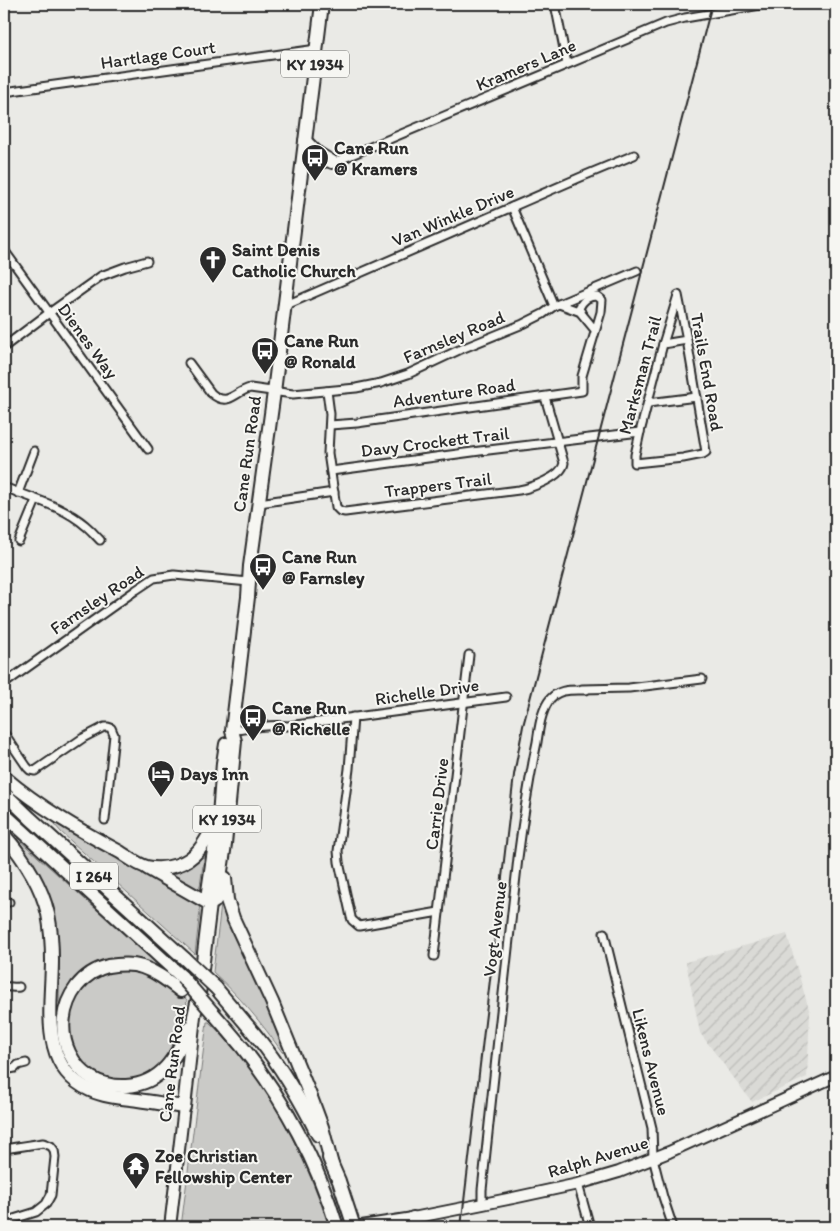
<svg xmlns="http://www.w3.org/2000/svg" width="840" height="1231" viewBox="0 0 840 1231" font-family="Itim,sans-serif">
<defs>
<pattern id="industrial-furrows" width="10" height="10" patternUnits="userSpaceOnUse" patternTransform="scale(1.25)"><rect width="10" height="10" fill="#dadad6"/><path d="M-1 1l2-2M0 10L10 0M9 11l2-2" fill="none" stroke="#bbbbb8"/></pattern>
</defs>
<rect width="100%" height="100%" fill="#eaeae6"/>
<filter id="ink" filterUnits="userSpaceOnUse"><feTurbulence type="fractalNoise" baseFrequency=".02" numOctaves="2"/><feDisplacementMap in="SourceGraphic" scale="10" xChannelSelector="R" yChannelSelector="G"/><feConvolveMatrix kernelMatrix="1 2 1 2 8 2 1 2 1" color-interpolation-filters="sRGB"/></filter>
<g filter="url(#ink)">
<path fill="url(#industrial-furrows)" d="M 787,934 L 810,1013 L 807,1077 L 752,1102 L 700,1033 L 686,962 Z"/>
<g fill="#cacac7" stroke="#7a7a79">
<path d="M 57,823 L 197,902 L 199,905 L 200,911 L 195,954 L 61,832 L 55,825 Z"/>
<path d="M 17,838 L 159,966 L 165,972 L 113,961 L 60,1005 L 59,1002 C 60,957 61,916 39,874 C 33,862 24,850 17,838 Z"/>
<path d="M 205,852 L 200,886 L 198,890 L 169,873 Z"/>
<path d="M 222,896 L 287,1049 L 282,1052 C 262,1023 239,996 213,972 Z"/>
<path d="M 136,969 L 181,993 L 187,1000 L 181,1038 L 176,1047 L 153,1074 L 129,1081 L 104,1078 L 83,1065 L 71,1047 L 67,1018 L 80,989 L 102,972 Z"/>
<path d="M 207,1022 L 209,1022 C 263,1073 305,1153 328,1224 L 309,1227 L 181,1227 Z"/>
</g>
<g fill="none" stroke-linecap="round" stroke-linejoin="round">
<defs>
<g id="street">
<path d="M 555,4 L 567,64"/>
<path d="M 4,92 L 317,49"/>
<path d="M 303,164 L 320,164 L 337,161 L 666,23 L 685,18 L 766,4"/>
<path d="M 512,207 L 554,306"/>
<path d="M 4,250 L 148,449"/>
<path d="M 678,295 L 687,340 L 706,452 L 703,454 L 683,458 L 635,463 L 635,455 L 640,432 L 663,344 Z"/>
<path d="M 559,304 L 581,312"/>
<path d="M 284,306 L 581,177 L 634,155"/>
<path d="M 663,344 L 687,340"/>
<path d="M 4,347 L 49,313 L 101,276 L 125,267 L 147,261"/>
<path d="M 189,363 L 211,393 C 228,408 234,392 250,388 L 293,394 L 356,388 L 381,383 L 408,374 L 459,350 L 523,324 L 543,314 L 554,306 L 637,271"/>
<path d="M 327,391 L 330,414 L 328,453 L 336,507 L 340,511 L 345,512 L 519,490 C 531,488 562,477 564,463 L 545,397"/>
<path d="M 648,403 L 697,397"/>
<path d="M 330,425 L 357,423 L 582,391 L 582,376 L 601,312 L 602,300 L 597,296 C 588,296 583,300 579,308 L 581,313 L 595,330"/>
<path d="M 331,471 L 480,451 L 640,432"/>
<path d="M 4,487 C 31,498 63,506 86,526 C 91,530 95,535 100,540"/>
<path d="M 18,493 L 34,451"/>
<path d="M 259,503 L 334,492"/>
<path d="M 19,541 L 36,500"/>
<path d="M 4,684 L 136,590 L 154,578 L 174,575 L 249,582"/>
<path d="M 582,689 L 629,688 L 702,679"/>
<path d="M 353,717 L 349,769 L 338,851 L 339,862 L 351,917 L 352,920 L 359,926 L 439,912"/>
<path d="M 232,731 C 250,728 269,724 288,726 L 506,697"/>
<path d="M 4,733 L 27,767 L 30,770 L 35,771 L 83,738 L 104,727 L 108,727 L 111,728 L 114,735 L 105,820"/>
<path d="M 4,903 L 9,902"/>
<path d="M 604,933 L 652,1128 L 653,1158 L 663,1197 L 673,1227"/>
<path d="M 434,956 L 469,655"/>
<path d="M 4,987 C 9,986 14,988 19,987"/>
<path d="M 4,1070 L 15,1068 L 18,1065 L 26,1063"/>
<path d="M 4,1149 L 43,1143 L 51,1146 L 54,1150 L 55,1157 L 51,1195 L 46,1204 L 36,1212 L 4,1222"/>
<path d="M 578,1184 L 590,1227"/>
<path d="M 482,1204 L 482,1190 C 493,1079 506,969 518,858 C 523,819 529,780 537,742 C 539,728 541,713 548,702 C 557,688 572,690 586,690"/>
</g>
<g id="secondary">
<path d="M 170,1227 L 184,1107"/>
<path d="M 355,1227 L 413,1218 L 513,1198 L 578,1184 L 619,1172 L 669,1152 L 836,1076"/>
</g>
<g id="highway">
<path d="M 305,141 L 317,153 L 332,162"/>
<path d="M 4,777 C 39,807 79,830 120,852 C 128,857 138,865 147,867 C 156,869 168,868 177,865 C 196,859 205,843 213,827"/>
<path d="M 4,793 L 30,818 L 185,959"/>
<path d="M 4,814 L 182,977"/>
<path d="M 4,835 C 24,858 41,884 48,914 C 51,929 52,945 52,960 C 52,1006 38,1066 90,1090 C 105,1097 122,1098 138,1100 C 154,1102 169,1105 184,1107 L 194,1016 L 199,994 L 210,904 L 207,898 L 219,816 L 223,763 L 226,744"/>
<path d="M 147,868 L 210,904"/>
<path d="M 225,878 L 227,900 L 233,918 L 272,1002 L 312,1100 L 322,1127 L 332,1165"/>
<path d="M 210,904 L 214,902 L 217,898 L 225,844 L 235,741 L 232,731 L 248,597 L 250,566 L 274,392 L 322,4"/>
<path d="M 216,988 C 230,1005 244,1021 258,1038 C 282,1068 301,1101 318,1135"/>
<path d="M 181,991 C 169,982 157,972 142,967 C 131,963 120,964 108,966 C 96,969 85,976 77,986 C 45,1028 72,1089 126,1086 C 162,1084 176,1057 189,1028"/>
<path d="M 213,1013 C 223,1024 233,1036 243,1048 C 284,1100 318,1163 337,1227"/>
<path d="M 329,1158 L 339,1181 L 354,1227"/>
<path d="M 412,1227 L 413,1218"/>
</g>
</defs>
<use href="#street" stroke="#2b2b2b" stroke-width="11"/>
<use href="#secondary" stroke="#2b2b2b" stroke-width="14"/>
<use href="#highway" stroke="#2b2b2b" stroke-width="16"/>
<use href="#street" stroke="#f6f6f2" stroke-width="7"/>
<use href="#secondary" stroke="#f6f6f2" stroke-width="10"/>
<use href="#highway" stroke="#f6f6f2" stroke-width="12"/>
<path stroke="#2b2b2b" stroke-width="2" d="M 461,1227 L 514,775 L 523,726 L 712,4"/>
<defs>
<g id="highway-bridge">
<path d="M 185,959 L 216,988"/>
<path d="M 182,977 L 213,1013"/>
</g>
</defs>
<use href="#highway-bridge" stroke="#2b2b2b" stroke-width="16" stroke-linecap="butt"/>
<use href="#highway-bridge" stroke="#f6f6f2" stroke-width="12"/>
</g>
</g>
<defs>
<symbol id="bus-pin" viewBox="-11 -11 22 30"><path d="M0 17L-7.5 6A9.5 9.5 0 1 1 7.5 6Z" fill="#2b2b2b" stroke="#f6f6f2"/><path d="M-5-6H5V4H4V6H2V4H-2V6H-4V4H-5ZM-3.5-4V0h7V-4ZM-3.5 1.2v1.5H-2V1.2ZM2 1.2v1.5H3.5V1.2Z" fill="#fff"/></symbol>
<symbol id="church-pin" viewBox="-11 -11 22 30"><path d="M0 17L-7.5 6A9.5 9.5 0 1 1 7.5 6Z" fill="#2b2b2b" stroke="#f6f6f2"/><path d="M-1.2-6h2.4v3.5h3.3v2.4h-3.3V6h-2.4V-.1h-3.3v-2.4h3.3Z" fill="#fff"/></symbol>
<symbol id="hotel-pin" viewBox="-11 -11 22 30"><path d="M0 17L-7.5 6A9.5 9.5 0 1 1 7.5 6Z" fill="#2b2b2b" stroke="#f6f6f2"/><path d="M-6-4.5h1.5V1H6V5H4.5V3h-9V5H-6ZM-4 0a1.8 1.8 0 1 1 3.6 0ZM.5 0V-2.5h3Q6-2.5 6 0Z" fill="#fff"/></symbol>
<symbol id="temple-pin" viewBox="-11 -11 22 30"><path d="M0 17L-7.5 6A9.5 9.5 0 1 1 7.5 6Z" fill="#2b2b2b" stroke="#f6f6f2"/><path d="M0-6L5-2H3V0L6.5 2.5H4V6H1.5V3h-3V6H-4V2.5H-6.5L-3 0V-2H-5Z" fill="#fff"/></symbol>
</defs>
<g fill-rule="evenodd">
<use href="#bus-pin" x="299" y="142" width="32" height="43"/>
<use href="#church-pin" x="197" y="244" width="32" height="43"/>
<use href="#bus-pin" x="249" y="335" width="32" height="43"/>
<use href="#bus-pin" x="247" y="551" width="32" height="43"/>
<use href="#bus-pin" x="237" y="702" width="32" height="43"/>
<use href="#hotel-pin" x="145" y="758" width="32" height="43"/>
<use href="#temple-pin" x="120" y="1150" width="32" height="43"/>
</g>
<g text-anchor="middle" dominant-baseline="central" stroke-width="4" stroke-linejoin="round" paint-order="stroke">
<g fill="#f6f6f2" stroke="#686867" stroke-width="1">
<rect x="281" y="50.5" width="68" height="27" rx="4"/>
<rect x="193" y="805.5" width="68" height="27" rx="4"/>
<rect x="70" y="862.5" width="48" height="27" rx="4"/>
</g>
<g font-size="16" font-weight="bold" fill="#2b2b2b">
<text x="315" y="64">KY 1934</text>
<text x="227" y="819">KY 1934</text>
<text x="94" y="876">I 264</text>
</g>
<g font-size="18" fill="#2b2b2b" stroke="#f6f6f2">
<text transform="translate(158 55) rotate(-8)">Hartlage Court</text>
<text transform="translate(526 65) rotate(-23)">Kramers Lane</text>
<text transform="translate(453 216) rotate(-23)">Van Winkle Drive</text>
<text transform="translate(454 337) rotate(-23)">Farnsley Road</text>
<text transform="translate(88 341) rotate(54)">Dienes Way</text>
<text transform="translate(707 372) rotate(80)">Trails End Road</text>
<text transform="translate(640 375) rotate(-75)">Marksman Trail</text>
<text transform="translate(454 393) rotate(-8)">Adventure Road</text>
<text transform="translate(435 442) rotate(-7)">Davy Crockett Trail</text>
<text transform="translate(247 454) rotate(-82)">Cane Run Road</text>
<text transform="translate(438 485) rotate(-7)">Trappers Trail</text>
<text transform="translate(97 600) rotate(-34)">Farnsley Road</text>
<text transform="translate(427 692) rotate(-8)">Richelle Drive</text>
<text transform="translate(437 804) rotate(-83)">Carrie Drive</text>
<text transform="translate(495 929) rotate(-83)">Vogt Avenue</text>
<text transform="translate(651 1062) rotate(76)">Likens Avenue</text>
<text transform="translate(172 1064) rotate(-83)">Cane Run Road</text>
<text transform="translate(598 1157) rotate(-17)">Ralph Avenue</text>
</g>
<g font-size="18" font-weight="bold" fill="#2b2b2b" stroke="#f6f6f2" text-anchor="start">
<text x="334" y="148">Cane Run<tspan x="334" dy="21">@ Kramers</tspan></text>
<text x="232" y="250">Saint Denis<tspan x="232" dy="21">Catholic Church</tspan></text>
<text x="284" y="341">Cane Run<tspan x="284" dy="21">@ Ronald</tspan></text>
<text x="282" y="557">Cane Run<tspan x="282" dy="21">@ Farnsley</tspan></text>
<text x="272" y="708">Cane Run<tspan x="272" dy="21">@ Richelle</tspan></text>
<text x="180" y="774">Days Inn</text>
<text x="155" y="1156">Zoe Christian<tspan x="155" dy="21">Fellowship Center</tspan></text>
</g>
</g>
<rect width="840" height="1231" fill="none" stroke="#f6f6f2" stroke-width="20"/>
<rect x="10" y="10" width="820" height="1211" fill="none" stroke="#2b2b2b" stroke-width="2" filter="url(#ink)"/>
</svg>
